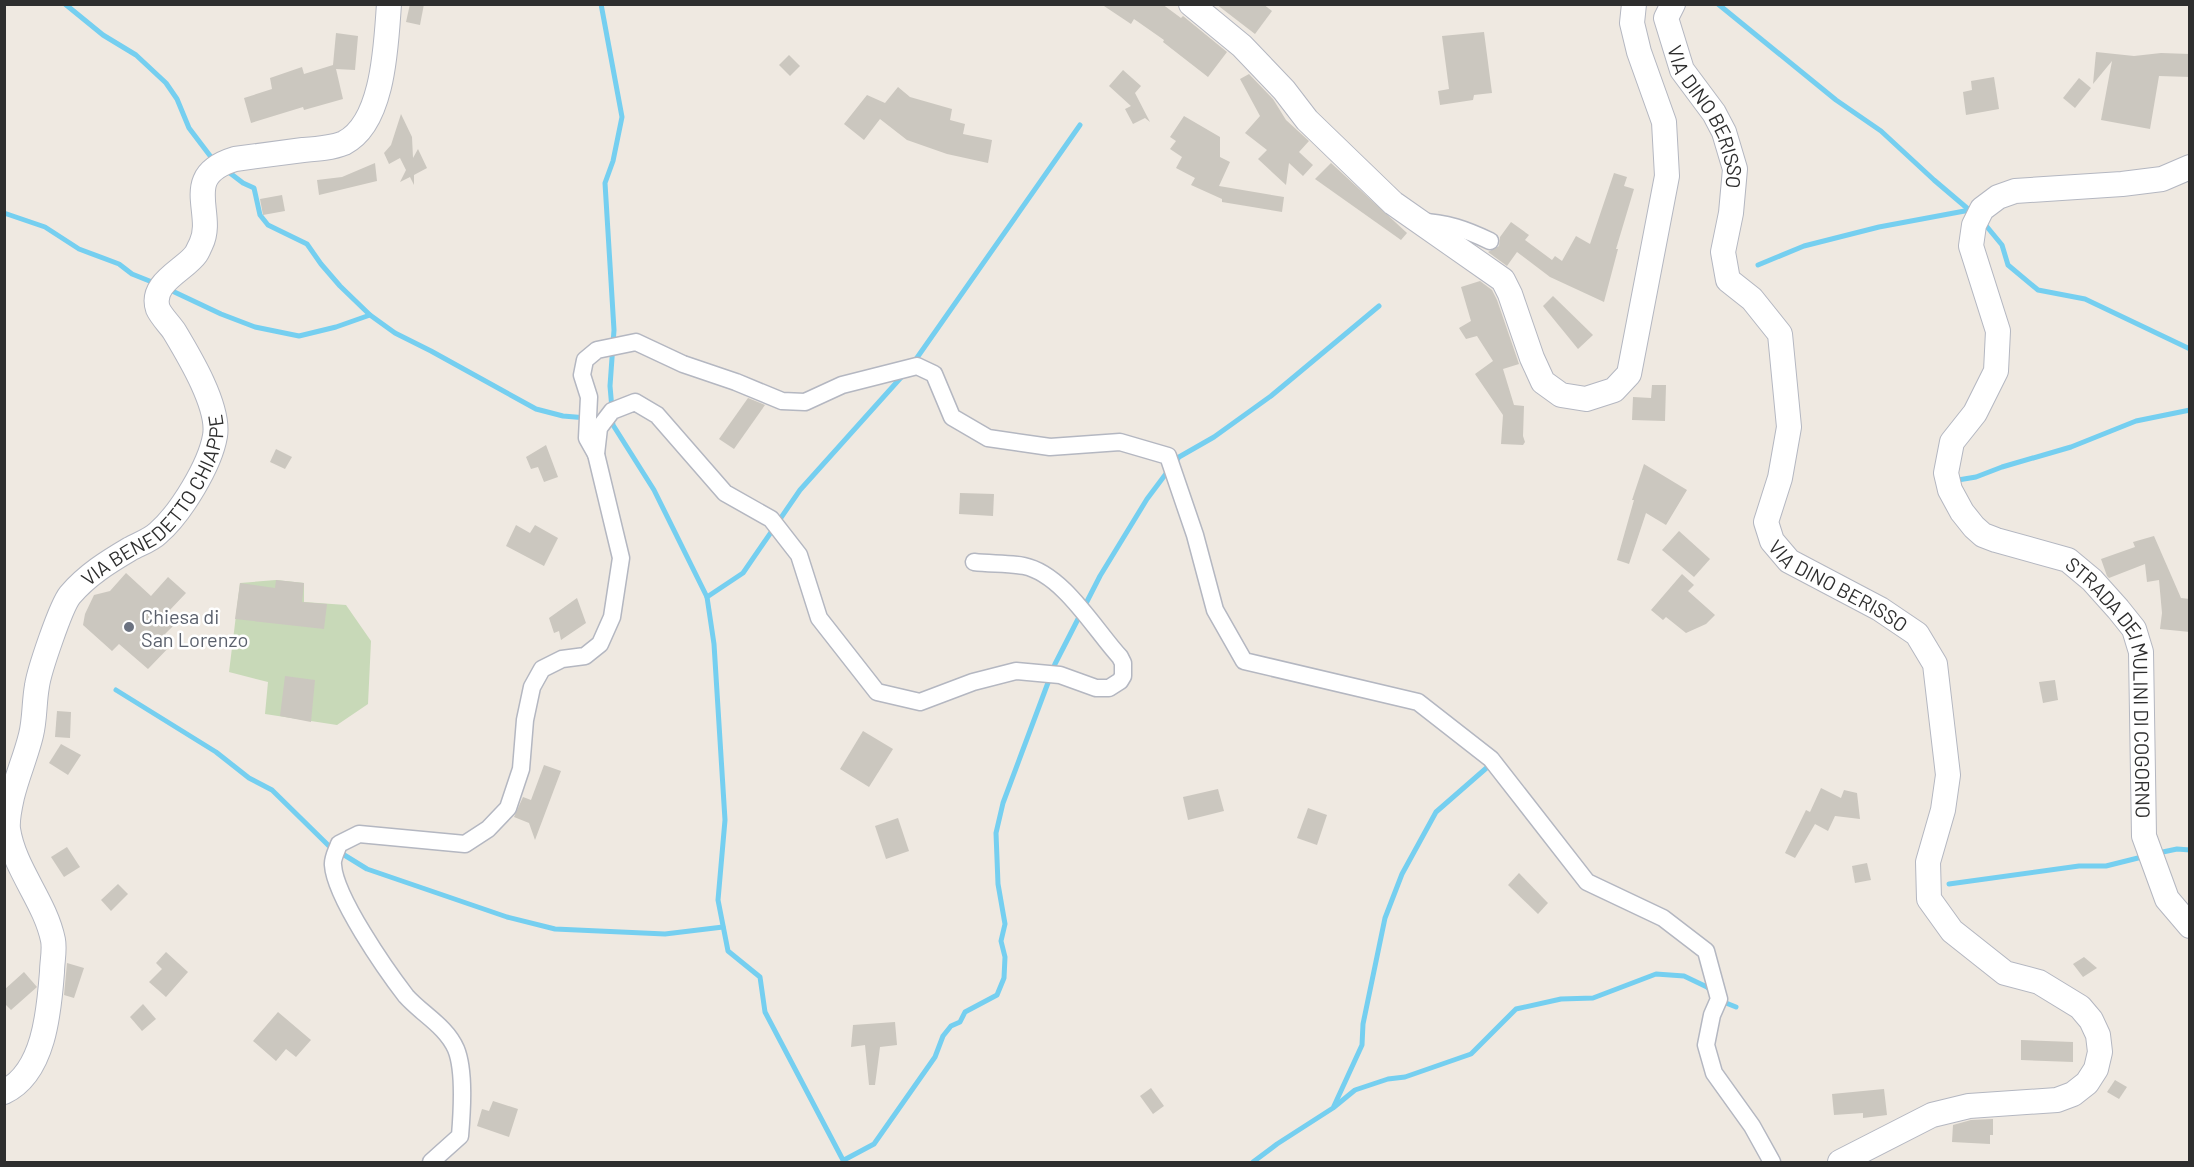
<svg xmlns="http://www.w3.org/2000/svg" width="2194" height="1167" viewBox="0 0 2194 1167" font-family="Barlow,sans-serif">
<rect width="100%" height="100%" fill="#efe9e1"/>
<path fill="#c8d9b8" d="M 276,580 L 304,583 L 304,602 L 346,605 L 371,641 L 368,704 L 337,725 L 265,714 L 268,682 L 229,672 L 240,583 Z"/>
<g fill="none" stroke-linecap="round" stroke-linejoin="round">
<g stroke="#75cff0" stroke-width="5">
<path d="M 65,4 L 103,35 L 136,55 L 166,83 L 177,99 L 189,128 L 214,161"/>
<path d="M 601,4 L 622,117 L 613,161 L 605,183 L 614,330 L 610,386 L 612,409"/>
<path d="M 1718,4 L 1836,100 L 1881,131 L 1934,180 L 1974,214"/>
<path d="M 226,170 L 243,183 L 254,188 L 260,215 L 268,225 L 307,244 L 321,264 L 340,286 L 370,315 L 395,333 L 431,351 L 536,409 L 563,416 L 587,418"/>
<path d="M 4,213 L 45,227 L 79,249 L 119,264 L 132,274 L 157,284"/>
<path d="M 1983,222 L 2002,245 L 2008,265 L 2038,290 L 2085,299 L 2190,349"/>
<path d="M 1758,265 L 1804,246 L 1879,227 L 1970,210"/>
<path d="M 168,289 L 221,314 L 255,327 L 299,336 L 336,327 L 370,315"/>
<path d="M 914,362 L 1080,125"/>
<path d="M 612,419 L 613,425 L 654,490 L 707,597 L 714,644 L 725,820 L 718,900 L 728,951 L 760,977 L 765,1012 L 844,1162"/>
<path d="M 1174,464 L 1179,457 L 1214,437 L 1271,396 L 1379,306"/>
<path d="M 1958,480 L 1976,477 L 2002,467 L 2071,447 L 2136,421 L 2190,410"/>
<path d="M 707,597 L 743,573 L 800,490 L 905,373"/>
<path d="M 116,690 L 216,752 L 249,778 L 272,790 L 328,845 L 367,869 L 507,917 L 555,929 L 665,934 L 723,927"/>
<path d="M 2158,853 L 2177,849 L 2190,850"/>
<path d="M 1949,884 L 2079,866 L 2106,866 L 2146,856"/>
<path d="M 1721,1001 L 1736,1007"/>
<path d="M 1334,1106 L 1362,1045 L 1363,1024 L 1385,918 L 1402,874 L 1436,812 L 1491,764"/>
<path d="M 844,1160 L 874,1144 L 935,1057 L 943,1036 L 951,1026 L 960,1022 L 965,1012 L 997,995 L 1004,978 L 1005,957 L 1001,941 L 1005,924 L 998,884 L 996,833 L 1003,803 L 1055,664 L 1100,576 L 1147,499 L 1168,471"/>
<path d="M 1253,1162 L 1277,1144 L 1333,1108 L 1355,1090 L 1388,1079 L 1405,1077 L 1471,1054 L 1516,1009 L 1561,999 L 1593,998 L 1656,974 L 1684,976 L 1707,987 L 1713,992"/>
</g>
</g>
<g fill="#cbc7bf">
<path d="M 410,4 L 424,4 L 420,25 L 406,22 Z"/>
<path d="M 1101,4 L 1162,4 L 1181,18 L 1183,16 L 1227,52 L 1208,77 L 1163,42 L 1164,40 L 1134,19 L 1131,24 Z"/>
<path d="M 1216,4 L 1263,4 L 1272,11 L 1255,34 Z"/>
<path d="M 1484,32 L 1492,93 L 1474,95 L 1473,100 L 1440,105 L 1438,91 L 1449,89 L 1442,36 Z"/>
<path d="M 336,33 L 358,36 L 355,70 L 336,69 L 343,99 L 304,110 L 303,107 L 251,123 L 244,98 L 272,89 L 270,78 L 302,67 L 304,74 L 333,65 Z"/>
<path d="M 2096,52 L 2134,56 L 2161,53 L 2190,54 L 2190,77 L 2159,76 L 2150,129 L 2101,120 L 2112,61 L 2093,84 Z"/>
<path d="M 789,55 L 800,66 L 790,76 L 779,65 Z"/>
<path d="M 1123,70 L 1141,86 L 1135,93 L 1150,122 L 1145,118 L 1133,124 L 1125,109 L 1131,106 L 1109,86 Z"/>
<path d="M 1249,74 L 1273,99 L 1286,120 L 1309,141 L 1299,152 L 1313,165 L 1303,176 L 1289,163 L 1286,185 L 1258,159 L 1267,150 L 1245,133 L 1260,116 L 1240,79 Z"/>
<path d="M 1994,77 L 1999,109 L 1966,115 L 1963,92 L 1972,90 L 1971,81 Z"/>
<path d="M 2079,78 L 2091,88 L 2075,108 L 2063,98 Z"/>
<path d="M 898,87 L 910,97 L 952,109 L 950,120 L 965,124 L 963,134 L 992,140 L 988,163 L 947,154 L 907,140 L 880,119 L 864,140 L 844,124 L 867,95 L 885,103 Z"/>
<path d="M 401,114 L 412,137 L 413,158 L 418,149 L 427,168 L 414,175 L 414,185 L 410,177 L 400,182 L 406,170 L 400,158 L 389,164 L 384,153 L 391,145 Z"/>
<path d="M 1184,116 L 1220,137 L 1220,157 L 1230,162 L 1219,186 L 1284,197 L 1282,212 L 1222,202 L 1222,199 L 1191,185 L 1195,178 L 1176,168 L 1182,157 L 1170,149 L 1176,141 L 1170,137 Z"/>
<path d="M 375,163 L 377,181 L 319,195 L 317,180 L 342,177 Z"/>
<path d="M 1331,163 L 1407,233 L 1401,240 L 1315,179 Z"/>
<path d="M 1614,173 L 1627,177 L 1624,186 L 1634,189 L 1616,249 L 1618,249 L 1604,302 L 1550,277 L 1517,252 L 1507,266 L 1488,252 L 1499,246 L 1500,237 L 1511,222 L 1529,235 L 1525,240 L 1552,260 L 1555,256 L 1562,261 L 1576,236 L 1590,244 Z"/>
<path d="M 282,195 L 285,211 L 263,215 L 260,199 Z"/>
<path d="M 1480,281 L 1492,290 L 1497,300 L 1519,364 L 1503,369 L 1514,405 L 1524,406 L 1523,436 L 1525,442 L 1523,445 L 1501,444 L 1503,415 L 1475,374 L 1493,361 L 1477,336 L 1466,339 L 1459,328 L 1471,321 L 1461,287 Z"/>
<path d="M 1553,296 L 1593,335 L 1578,349 L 1543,306 Z"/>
<path d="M 1652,385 L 1666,385 L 1665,421 L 1632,420 L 1633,397 L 1651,398 Z"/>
<path d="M 748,398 L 765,405 L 734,449 L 719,439 Z"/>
<path d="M 546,445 L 558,477 L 544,482 L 538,467 L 531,469 L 526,457 Z"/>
<path d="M 276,449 L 292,457 L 285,469 L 270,462 Z"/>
<path d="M 1644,464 L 1687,490 L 1666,525 L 1646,513 L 1629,564 L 1617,560 L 1634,500 L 1632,500 Z"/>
<path d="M 960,493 L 994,494 L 993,516 L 959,514 Z"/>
<path d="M 516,525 L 530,533 L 535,525 L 558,538 L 544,566 L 506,546 Z"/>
<path d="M 1679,531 L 1710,559 L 1694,577 L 1662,550 Z"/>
<path d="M 2154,536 L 2181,598 L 2190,599 L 2190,632 L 2160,629 L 2162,613 L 2159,580 L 2147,582 L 2145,564 L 2109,578 L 2107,576 L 2101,559 L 2135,547 L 2133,542 Z"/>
<path d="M 126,573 L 151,596 L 168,577 L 186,593 L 168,612 L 178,621 L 165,634 L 174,642 L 148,669 L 119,644 L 112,651 L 83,625 L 85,614 L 94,595 L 110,591 Z"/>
<path d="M 1682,574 L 1694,585 L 1688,591 L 1715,615 L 1706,624 L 1686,633 L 1666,617 L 1663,620 L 1651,610 Z"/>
<path d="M 276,580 L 304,583 L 302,602 L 327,604 L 324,629 L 235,619 L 240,583 L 275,588 Z"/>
<path d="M 577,598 L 586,623 L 561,640 L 559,631 L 554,633 L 549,618 Z"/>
<path d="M 285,676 L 315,680 L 311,722 L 280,716 Z"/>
<path d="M 2055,680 L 2058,700 L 2043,703 L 2039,682 Z"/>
<path d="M 57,711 L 71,712 L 70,738 L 55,737 Z"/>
<path d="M 863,731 L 893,749 L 869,787 L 840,769 Z"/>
<path d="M 61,744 L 81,755 L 68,775 L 49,763 Z"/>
<path d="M 544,765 L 561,771 L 535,840 L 529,823 L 514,817 L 523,797 L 531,800 Z"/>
<path d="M 1821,788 L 1841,798 L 1844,790 L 1857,793 L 1860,819 L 1835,816 L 1828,831 L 1815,824 L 1795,858 L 1785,853 L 1806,810 L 1810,812 Z"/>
<path d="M 1218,789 L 1224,811 L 1188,820 L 1183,797 Z"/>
<path d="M 1308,808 L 1327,815 L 1317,845 L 1297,838 Z"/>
<path d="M 898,818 L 909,851 L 886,859 L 875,826 Z"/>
<path d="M 67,847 L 80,867 L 64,877 L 51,857 Z"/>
<path d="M 1867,863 L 1871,880 L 1855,883 L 1852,866 Z"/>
<path d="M 1519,873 L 1548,903 L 1538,914 L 1508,885 Z"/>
<path d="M 118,884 L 128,894 L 111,911 L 101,900 Z"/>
<path d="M 166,952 L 188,972 L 166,997 L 149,982 L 162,969 L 156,963 Z"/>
<path d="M 2084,957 L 2097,968 L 2083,977 L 2073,964 Z"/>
<path d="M 67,963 L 84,968 L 74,998 L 64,995 Z"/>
<path d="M 24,972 L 37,987 L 11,1010 L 4,1003 L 4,990 Z"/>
<path d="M 143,1004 L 156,1019 L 142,1031 L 130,1017 Z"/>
<path d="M 278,1012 L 311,1040 L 296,1057 L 286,1049 L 276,1061 L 253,1041 Z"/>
<path d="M 895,1022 L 897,1045 L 880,1047 L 875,1085 L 869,1085 L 865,1045 L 851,1047 L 853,1025 Z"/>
<path d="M 2021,1040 L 2073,1042 L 2073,1062 L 2021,1060 Z"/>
<path d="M 2115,1080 L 2127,1087 L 2119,1099 L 2107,1092 Z"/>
<path d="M 1151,1088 L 1164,1106 L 1153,1114 L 1140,1096 Z"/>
<path d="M 1884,1089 L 1887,1115 L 1863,1118 L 1863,1113 L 1834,1115 L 1832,1094 Z"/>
<path d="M 493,1101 L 518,1109 L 509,1137 L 477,1126 L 482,1109 L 489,1111 Z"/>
<path d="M 1993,1119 L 1993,1135 L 1990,1135 L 1990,1144 L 1952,1142 L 1953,1125 L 1971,1120 Z"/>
</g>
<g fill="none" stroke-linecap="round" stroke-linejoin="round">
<defs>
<g id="street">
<path d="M 1420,222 C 1446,222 1467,230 1490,241"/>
<path d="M 596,454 L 587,438 L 589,397 L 582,375 L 585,360 L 597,350 L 636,342 L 683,364 L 736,382 L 782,401 L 805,402 L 842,385 L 917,366 L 934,374 L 952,417 L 988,438 L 1050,447 L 1120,442 L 1168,456 L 1195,535 L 1215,610 L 1244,661 L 1418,702 L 1491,759 L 1587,882 L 1663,918 L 1706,951 L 1719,999 L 1712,1015 L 1706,1045 L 1714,1073 L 1752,1126 L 1772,1162"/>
<path d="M 431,1162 L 460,1136 C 462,1112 465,1071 456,1049 C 446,1026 422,1014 406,996 C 386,970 335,897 333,865 C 332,859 337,850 339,844 L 359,834 L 465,844 L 488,829 L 508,808 L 521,769 L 525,720 L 532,687 L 542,669 L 562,659 L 585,656 L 600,644 L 612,617 L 621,558 L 596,454 L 599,428 L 612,411 L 635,402 L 657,415 L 725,493 L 771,519 L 799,555 L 819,618 L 877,692 L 920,702 L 973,682 L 1016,671 L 1060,675 L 1096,688 L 1109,688 L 1120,681 L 1123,676 L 1123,663 L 1120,657 C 1095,630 1063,574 1024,566 C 1008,563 990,564 974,562"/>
</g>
<g id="secondary">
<path d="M 1191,4 L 1242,46 L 1284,90 L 1307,120 L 1393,203 L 1503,280 L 1510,294 L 1532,358 L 1543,382 L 1561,395 L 1586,399 L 1614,390 L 1629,374 L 1667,176 L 1664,122 L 1639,52 L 1632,23 L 1634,4"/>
<path id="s1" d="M 1673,4 L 1666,18 L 1682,70 L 1714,113 L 1724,132 L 1735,169 L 1731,213 L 1723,252 L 1728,280 L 1752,299 L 1780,334 L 1789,427 L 1780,478 L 1766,522 L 1772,541 L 1789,561 L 1880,609 L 1917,634 L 1935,664 L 1948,775 L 1943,810 L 1928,862 L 1929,899 L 1952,931 L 2005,973 L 2039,982 L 2080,1007 L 2091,1020 L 2098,1035 L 2100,1052 L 2096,1069 L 2087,1083 L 2073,1094 L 2057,1100 L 1969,1106 L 1932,1115 L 1840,1162"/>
<path id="s2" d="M 2190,167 L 2162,179 L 2122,184 L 2015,191 L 1998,197 L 1982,209 L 1974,225 L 1971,246 L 1998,331 L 1996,371 L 1975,413 L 1952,442 L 1946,473 L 1950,490 L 1962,512 L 1974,527 L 1983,535 L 1996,540 L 2068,560 L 2092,580 L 2118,609 L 2134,629 L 2141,652 L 2144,836 L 2167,899 L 2190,926"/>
<path id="s3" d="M 4,1092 C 44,1073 49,1012 52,972 C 52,962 55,950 53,940 C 45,901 14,869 8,829 C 7,820 10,806 12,797 C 17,776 26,756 31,735 C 35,719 34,702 37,686 C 39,671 61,606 70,595 C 87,575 108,562 130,549 C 139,544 151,540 158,533 C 181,513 210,465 215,436 C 220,407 189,356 174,331 C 170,325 161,316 158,309 C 149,283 185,270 196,254 C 198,251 199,248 201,244 C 216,213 179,176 235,159 C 258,156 281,153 303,150 C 317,149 332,148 344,143 C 384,123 386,44 389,4"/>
</g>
</defs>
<use href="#street" stroke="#b4b7c1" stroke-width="19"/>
<use href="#secondary" stroke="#b4b7c1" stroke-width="26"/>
<use href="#street" stroke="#fff" stroke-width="16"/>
<use href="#secondary" stroke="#fff" stroke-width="24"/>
</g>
<circle fill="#6b7280" stroke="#fff" stroke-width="2" cx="129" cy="627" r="6"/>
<g text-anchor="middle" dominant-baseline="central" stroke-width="5" stroke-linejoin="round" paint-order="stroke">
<g font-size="20" fill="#2e2e2e" stroke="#fff">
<text stroke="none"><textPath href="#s1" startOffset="124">VIA DINO BERISSO</textPath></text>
<text stroke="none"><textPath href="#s3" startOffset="663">VIA BENEDETTO CHIAPPE</textPath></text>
<text stroke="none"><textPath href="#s1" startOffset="664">VIA DINO BERISSO</textPath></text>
<text stroke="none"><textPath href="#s2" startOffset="806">STRADA DEI MULINI DI COGORNO</textPath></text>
</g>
<g font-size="20" fill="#5b616d" stroke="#fff" text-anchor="start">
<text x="141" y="616">Chiesa di<tspan x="141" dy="23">San Lorenzo</tspan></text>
</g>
</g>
<rect width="2194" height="1167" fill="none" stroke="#2e2e2e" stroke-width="12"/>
</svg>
